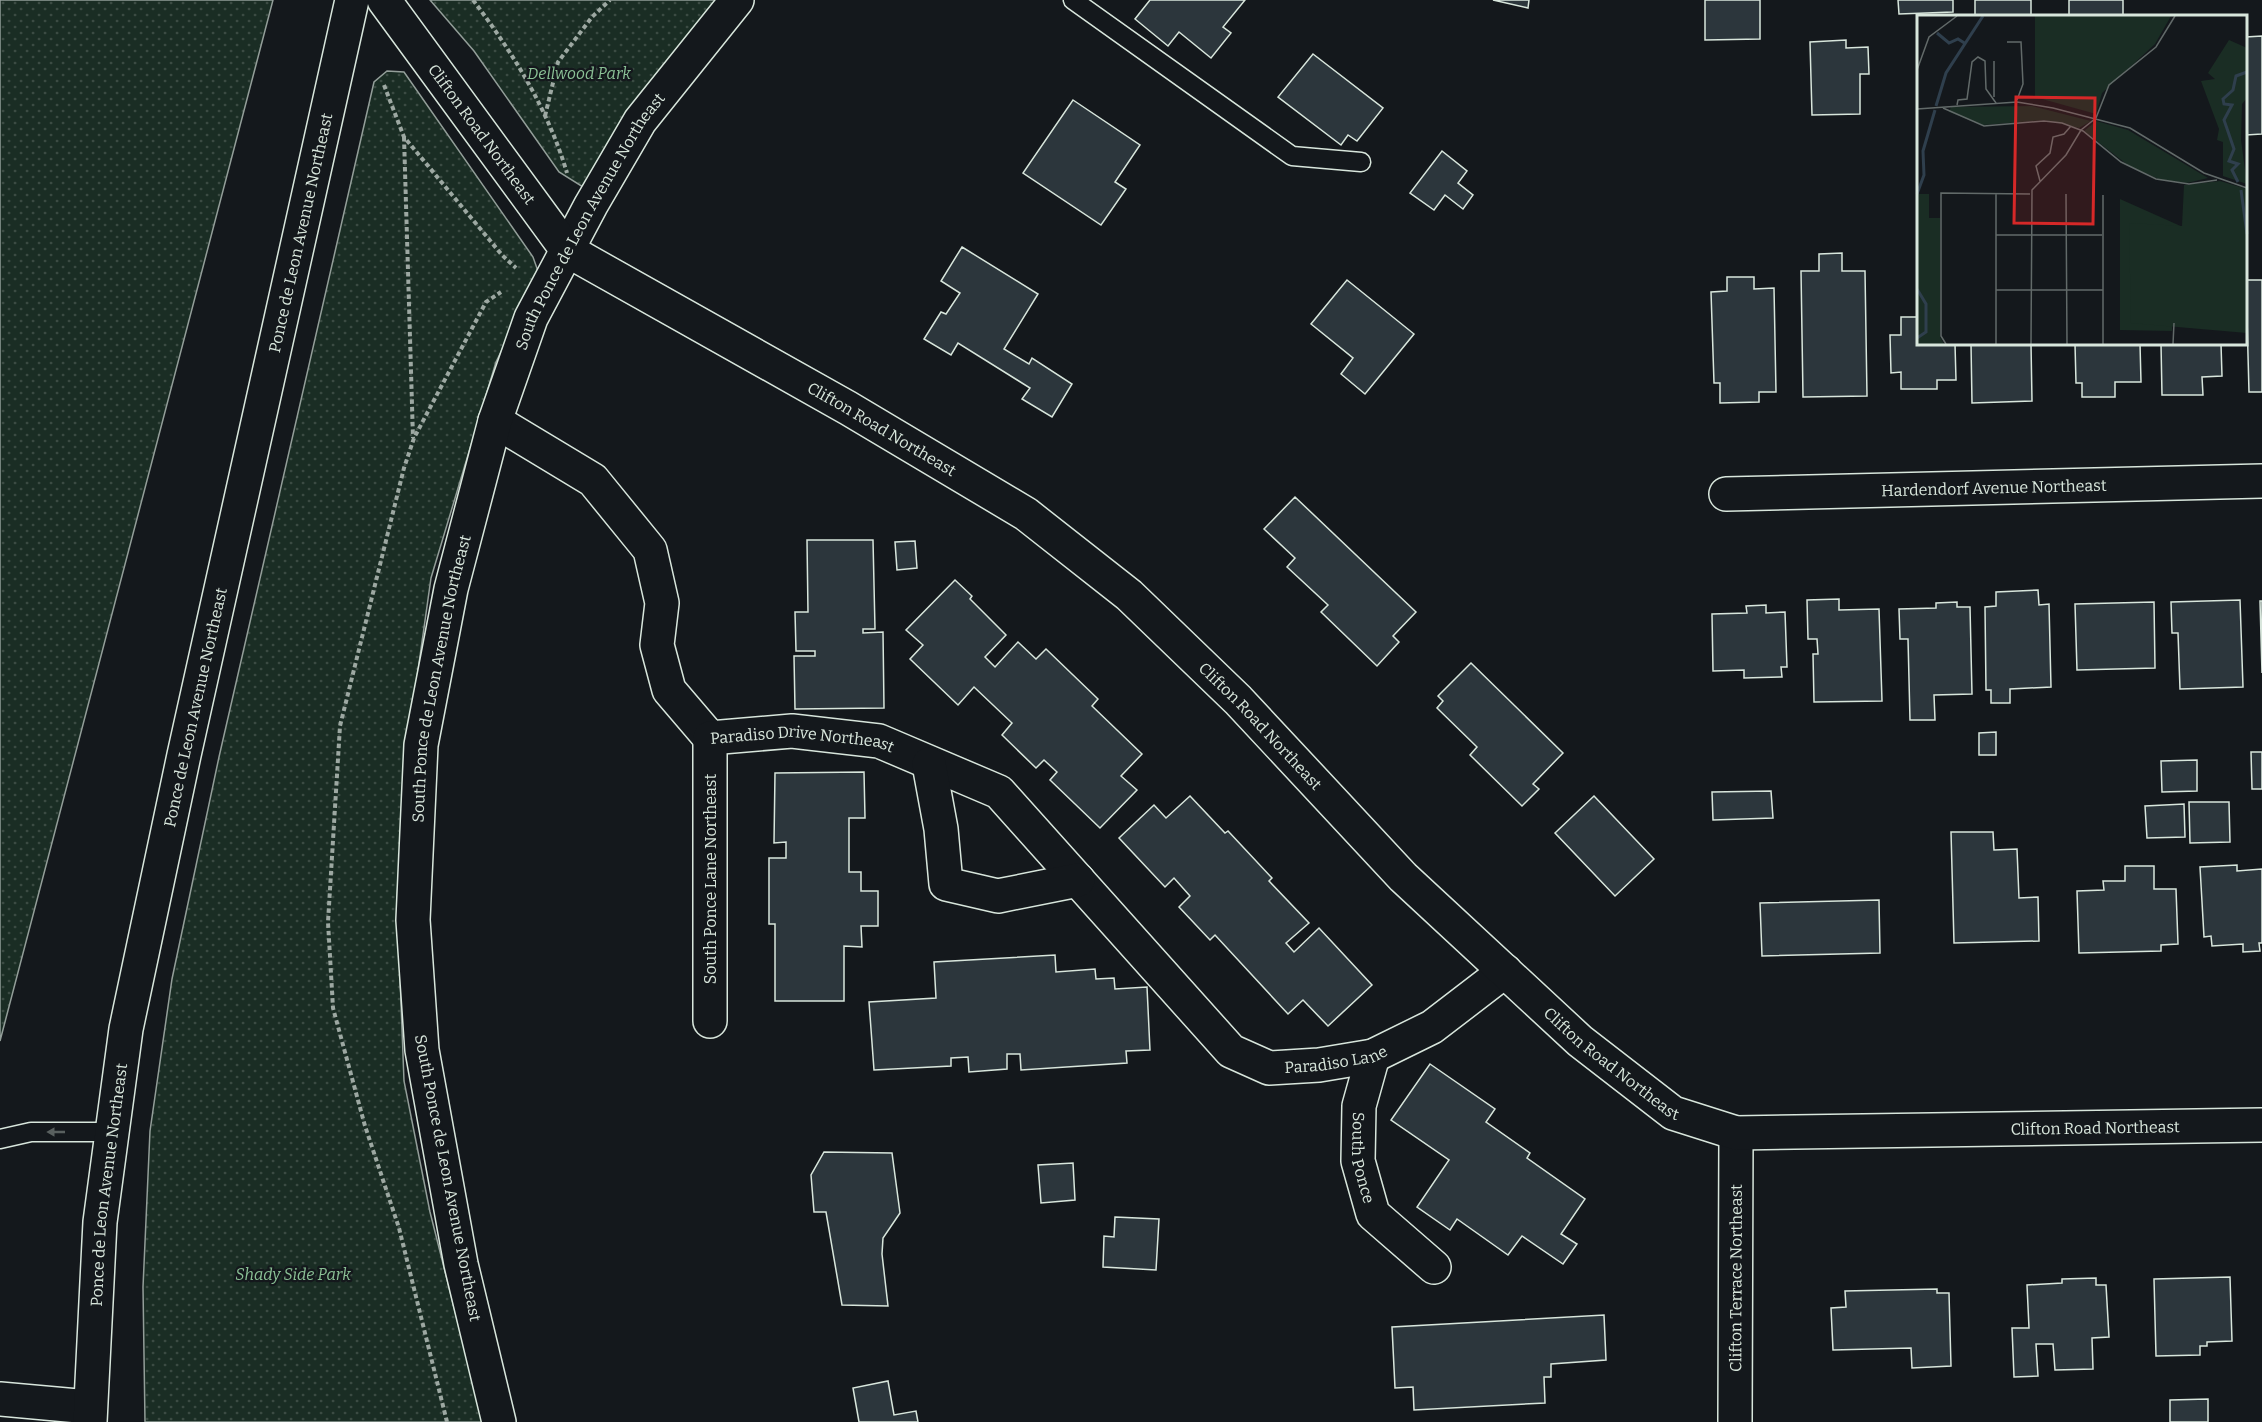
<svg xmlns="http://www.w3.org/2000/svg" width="2262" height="1422" viewBox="0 0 2262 1422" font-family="Bitter,serif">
<defs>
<pattern id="grass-dots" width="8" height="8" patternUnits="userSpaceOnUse" patternTransform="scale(1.5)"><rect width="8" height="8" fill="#1a2d24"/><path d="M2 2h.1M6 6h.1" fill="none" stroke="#3b4b43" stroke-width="1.8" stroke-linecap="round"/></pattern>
</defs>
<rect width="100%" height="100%" fill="#14181c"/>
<g fill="url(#grass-dots)" stroke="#939e99" stroke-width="1.5">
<path d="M 0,0 L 273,0 L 0,1041 Z"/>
<path d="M 430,0 L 724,0 L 583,187 L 559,172 L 474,51 Z"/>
<path d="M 387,71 L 404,72 L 533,257 L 539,274 L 496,362 L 431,578 L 406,756 L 397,899 L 404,1081 L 430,1212 L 483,1422 L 145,1422 L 143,1287 L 150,1131 L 172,979 L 219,757 L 374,82 Z"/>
</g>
<g fill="#2c363c" stroke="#d8e6dc" stroke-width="1.5">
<path d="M 1150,0 L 1245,0 L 1223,27 L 1231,33 L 1211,58 L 1179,32 L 1168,46 L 1135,19 Z"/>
<path d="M 1493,0 L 1529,0 L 1528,8 Z"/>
<path d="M 1705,0 L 1760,0 L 1760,39 L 1705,40 Z"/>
<path d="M 1898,0 L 1953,0 L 1953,12 L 1899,14 Z"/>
<rect x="1975" y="0" width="56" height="16"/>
<rect x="2069" y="0" width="54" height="16"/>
<path d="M 2262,36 L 2262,134 L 2246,135 L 2246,37 Z"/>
<path d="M 1846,40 L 1846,48 L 1868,47 L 1869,74 L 1860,74 L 1860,114 L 1812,115 L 1810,42 Z"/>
<path d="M 1313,54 L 1383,108 L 1357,141 L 1348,135 L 1341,145 L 1278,97 Z"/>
<path d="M 1073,100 L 1140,145 L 1115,182 L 1126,189 L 1101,225 L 1023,173 Z"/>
<path d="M 1442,151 L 1467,171 L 1458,183 L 1473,195 L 1463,209 L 1445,195 L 1434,210 L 1410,193 Z"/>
<path d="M 962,247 L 1038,294 L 1004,349 L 1029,364 L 1032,358 L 1072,384 L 1052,417 L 1022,399 L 1030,388 L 958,343 L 951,355 L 924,339 L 941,312 L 946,314 L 960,293 L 941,281 Z"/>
<path d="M 1842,253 L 1842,271 L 1865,271 L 1867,396 L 1803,397 L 1801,271 L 1819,271 L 1819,254 Z"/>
<path d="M 1727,277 L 1754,277 L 1754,289 L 1774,288 L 1776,392 L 1759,392 L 1759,402 L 1720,403 L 1720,383 L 1714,383 L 1711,292 L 1727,291 Z"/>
<path d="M 1347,280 L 1414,334 L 1365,394 L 1341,374 L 1353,358 L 1311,324 Z"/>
<path d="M 2246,280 L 2262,280 L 2262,392 L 2249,392 Z"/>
<path d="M 1901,317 L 1918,317 L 1918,344 L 1955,344 L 1956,380 L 1937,380 L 1937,389 L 1901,389 L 1901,372 L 1891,373 L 1890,335 L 1901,335 Z"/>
<path d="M 1971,344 L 2031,344 L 2032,401 L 1972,403 Z"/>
<path d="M 2075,344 L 2140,344 L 2141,382 L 2115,382 L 2115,397 L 2082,397 L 2082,383 L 2076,383 Z"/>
<path d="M 2161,344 L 2221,344 L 2222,376 L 2202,377 L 2203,395 L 2162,395 Z"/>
<path d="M 1295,497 L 1416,612 L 1393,636 L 1399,642 L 1377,666 L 1321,612 L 1328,605 L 1287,567 L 1295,558 L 1264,529 Z"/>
<path d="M 807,540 L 873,540 L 875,629 L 863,629 L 863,633 L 883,632 L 884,708 L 795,709 L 794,656 L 815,656 L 815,651 L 796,651 L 795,612 L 808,612 Z"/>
<path d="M 915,541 L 917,568 L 897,570 L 895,542 Z"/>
<path d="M 955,580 L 972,596 L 970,599 L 1006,635 L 985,657 L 995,667 L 1018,642 L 1036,659 L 1046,649 L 1098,699 L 1092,706 L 1142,754 L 1121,776 L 1137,790 L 1100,828 L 1050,780 L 1057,772 L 1044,760 L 1036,768 L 1002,735 L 1012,723 L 974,687 L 958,705 L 910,659 L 923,645 L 906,630 Z"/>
<path d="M 2038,590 L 2039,605 L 2049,604 L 2051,687 L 2010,689 L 2010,703 L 1991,703 L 1991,690 L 1986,690 L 1985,607 L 1996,606 L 1996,592 Z"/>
<path d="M 1839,599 L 1839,610 L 1879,609 L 1882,701 L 1814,702 L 1813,654 L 1818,654 L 1817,639 L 1808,639 L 1807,600 Z"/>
<path d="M 2240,600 L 2243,687 L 2180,689 L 2178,633 L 2172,633 L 2171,602 Z"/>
<path d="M 2260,601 L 2262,601 L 2262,673 Z"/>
<path d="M 1957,602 L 1957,607 L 1970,607 L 1972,694 L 1934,695 L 1935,720 L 1910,720 L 1908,639 L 1900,639 L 1899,609 L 1936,608 L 1936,603 Z"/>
<path d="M 2154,602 L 2155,668 L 2077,670 L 2075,604 Z"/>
<path d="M 1766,605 L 1766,613 L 1785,612 L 1787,667 L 1781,667 L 1782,677 L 1744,678 L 1744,670 L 1713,671 L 1712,614 L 1747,613 L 1746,606 Z"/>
<path d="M 1471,663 L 1563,753 L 1533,784 L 1539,789 L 1522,806 L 1470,755 L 1477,747 L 1437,708 L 1443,701 L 1438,696 Z"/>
<path d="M 1996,732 L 1996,755 L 1979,755 L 1979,733 Z"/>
<path d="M 2251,752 L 2262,752 L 2262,789 L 2252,789 Z"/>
<path d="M 2197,760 L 2197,791 L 2162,792 L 2161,761 Z"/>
<path d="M 864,772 L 865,818 L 849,818 L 849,872 L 861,872 L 861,891 L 878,891 L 878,926 L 861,926 L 862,947 L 844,946 L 844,1001 L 775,1001 L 775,924 L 769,924 L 769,858 L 786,858 L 786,842 L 774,843 L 775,773 Z"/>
<path d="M 1771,791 L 1773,818 L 1713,820 L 1712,792 Z"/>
<path d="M 1190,796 L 1225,833 L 1228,831 L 1272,878 L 1269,881 L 1309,923 L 1286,943 L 1294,952 L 1319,928 L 1372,985 L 1328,1026 L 1303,1000 L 1288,1014 L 1215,935 L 1210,940 L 1179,907 L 1190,896 L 1174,878 L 1165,887 L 1119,838 L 1154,805 L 1166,818 Z"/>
<path d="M 1594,796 L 1654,859 L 1615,896 L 1555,833 Z"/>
<path d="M 2189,802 L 2229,802 L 2230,842 L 2190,843 Z"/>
<path d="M 2184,804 L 2185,837 L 2147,838 L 2145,806 Z"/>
<path d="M 1951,832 L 1993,832 L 1994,850 L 2017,849 L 2019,898 L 2038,897 L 2039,941 L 1954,943 Z"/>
<path d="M 2237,865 L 2237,871 L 2262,869 L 2262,943 L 2259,943 L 2260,951 L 2243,952 L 2243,944 L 2212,946 L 2211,936 L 2204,937 L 2200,867 Z"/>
<path d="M 2125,866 L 2154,866 L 2154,889 L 2176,889 L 2178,944 L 2161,945 L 2161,951 L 2079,953 L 2077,891 L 2104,890 L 2103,881 L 2125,881 Z"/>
<path d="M 1879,900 L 1880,953 L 1762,956 L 1760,903 Z"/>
<path d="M 1055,955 L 1056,972 L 1095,969 L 1096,979 L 1114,978 L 1115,989 L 1147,987 L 1150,1050 L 1126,1051 L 1127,1063 L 1021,1070 L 1020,1054 L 1007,1054 L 1007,1069 L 969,1072 L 968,1057 L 951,1058 L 951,1066 L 874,1070 L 869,1002 L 936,998 L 934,962 Z"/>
<path d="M 1430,1064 L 1495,1109 L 1486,1122 L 1530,1153 L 1527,1158 L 1585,1199 L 1561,1234 L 1577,1244 L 1563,1264 L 1522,1236 L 1508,1255 L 1457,1219 L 1450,1230 L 1417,1207 L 1449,1160 L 1391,1120 Z"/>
<path d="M 824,1152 L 892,1153 L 900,1213 L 883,1238 L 882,1254 L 888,1306 L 842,1305 L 826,1212 L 814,1212 L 811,1175 Z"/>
<path d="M 1073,1163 L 1075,1200 L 1041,1203 L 1038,1165 Z"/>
<path d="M 1115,1217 L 1159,1219 L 1156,1270 L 1103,1267 L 1104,1236 L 1114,1237 Z"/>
<path d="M 2230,1277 L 2232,1341 L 2207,1342 L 2207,1346 L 2200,1346 L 2200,1355 L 2156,1356 L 2154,1279 Z"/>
<path d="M 2096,1278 L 2096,1285 L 2106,1285 L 2109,1337 L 2092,1338 L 2093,1369 L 2055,1370 L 2053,1344 L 2036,1344 L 2038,1376 L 2014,1377 L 2012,1328 L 2029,1328 L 2027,1285 L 2062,1283 L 2062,1279 Z"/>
<path d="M 1937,1289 L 1937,1293 L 1949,1293 L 1951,1366 L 1912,1368 L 1911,1348 L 1833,1350 L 1831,1308 L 1846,1307 L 1845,1291 Z"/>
<path d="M 1604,1315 L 1606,1360 L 1551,1364 L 1551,1377 L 1544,1377 L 1545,1403 L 1414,1410 L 1413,1387 L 1395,1388 L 1392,1327 Z"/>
<path d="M 888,1381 L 894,1415 L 916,1411 L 918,1422 L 859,1422 L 853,1388 Z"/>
<path d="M 2208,1399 L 2208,1422 L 2170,1422 L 2170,1400 Z"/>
</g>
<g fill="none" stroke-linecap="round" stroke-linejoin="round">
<defs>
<g id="lane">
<path d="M 1073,0 L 1292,156 L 1361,162"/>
<path d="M 0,1139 L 31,1132 L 112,1132"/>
</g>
<g id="street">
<path id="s1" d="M 495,421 L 593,480 L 650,550 L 662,603 L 657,645 L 669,690 L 710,738 L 792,731 L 879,741 L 999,792 L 1231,1051 L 1269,1068 L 1319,1065 L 1373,1056 L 1432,1027 L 1505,971"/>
<path id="s2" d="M 1726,494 L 2262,481"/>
<path d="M 710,738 L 710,1021"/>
<path d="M 929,764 L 941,829 L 946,884 L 998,896 L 1078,880"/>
<path id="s3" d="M 1373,1056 L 1359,1106 L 1358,1161 L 1373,1214 L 1434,1267"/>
<path d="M 0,1399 L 89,1407"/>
<path id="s4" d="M 499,1422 L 461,1264 L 422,1050 L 413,920 L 421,745 L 451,589 L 495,421 L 531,318 L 591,205 L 640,121 L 737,0"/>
<path id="s5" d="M 1735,1422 L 1736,1133"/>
</g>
<g id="secondary">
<path id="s6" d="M 384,0 L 567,250 L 848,408 L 1026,514 L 1129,595 L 1238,700 L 1403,877 L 1580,1041 L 1673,1113 L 1736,1133 L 2262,1125"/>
</g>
<g id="highway">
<path id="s7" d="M 90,1422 L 100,1222 L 126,1029 L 184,755 L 352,0"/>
</g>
</defs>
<use href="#lane" stroke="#d8e6dc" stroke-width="21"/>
<use href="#street" stroke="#d8e6dc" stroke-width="36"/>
<use href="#secondary" stroke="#d8e6dc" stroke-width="36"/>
<use href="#highway" stroke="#d8e6dc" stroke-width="36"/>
<g stroke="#9da8a2" stroke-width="4" stroke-dasharray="4.5 3" stroke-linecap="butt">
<path d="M 473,0 C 513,53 548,109 567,173"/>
<path d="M 384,85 L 404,137 L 502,255 L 516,268"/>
<path d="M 545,116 L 558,62 L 592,17 L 610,0"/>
<path d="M 404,137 L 413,438"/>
<path d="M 447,1422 L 399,1228 L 365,1126 L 333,1008 L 328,922 L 340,726 L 404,468 L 414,438 L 486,302 L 501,292"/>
</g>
<use href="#lane" stroke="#14181c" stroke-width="18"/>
<use href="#street" stroke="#14181c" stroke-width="33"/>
<use href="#secondary" stroke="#14181c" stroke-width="33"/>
<use href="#highway" stroke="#14181c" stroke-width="33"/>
</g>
<defs><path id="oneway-solid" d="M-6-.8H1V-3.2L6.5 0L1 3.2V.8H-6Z" transform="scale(1.5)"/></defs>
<use fill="#59605f" href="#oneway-solid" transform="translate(56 1132) rotate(180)"/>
<g text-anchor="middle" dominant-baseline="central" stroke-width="4.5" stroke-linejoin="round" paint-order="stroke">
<g font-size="16" font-style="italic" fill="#8ac095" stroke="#14181c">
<text x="579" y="73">Dellwood Park</text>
<text x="293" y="1274">Shady Side Park</text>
</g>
<g font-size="16" fill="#d8e6dc" stroke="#14181c">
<text stroke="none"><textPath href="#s6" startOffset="166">Clifton Road Northeast</textPath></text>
<text stroke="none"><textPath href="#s4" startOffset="1240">South Ponce de Leon Avenue Northeast</textPath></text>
<text stroke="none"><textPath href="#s7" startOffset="1210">Ponce de Leon Avenue Northeast</textPath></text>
<text stroke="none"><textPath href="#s6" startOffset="672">Clifton Road Northeast</textPath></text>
<text stroke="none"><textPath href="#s2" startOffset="268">Hardendorf Avenue Northeast</textPath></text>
<text stroke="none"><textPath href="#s4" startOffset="754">South Ponce de Leon Avenue Northeast</textPath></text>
<text stroke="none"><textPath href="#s7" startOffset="724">Ponce de Leon Avenue Northeast</textPath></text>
<text stroke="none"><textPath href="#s6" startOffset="1156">Clifton Road Northeast</textPath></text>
<text stroke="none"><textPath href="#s1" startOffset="504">Paradiso Drive Northeast</textPath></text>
<text transform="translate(710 879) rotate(-90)">South Ponce Lane Northeast</text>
<text stroke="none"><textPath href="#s1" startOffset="1168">Paradiso Lane</textPath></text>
<text stroke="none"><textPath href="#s6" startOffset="1644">Clifton Road Northeast</textPath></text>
<text stroke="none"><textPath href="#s6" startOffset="2148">Clifton Road Northeast</textPath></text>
<text stroke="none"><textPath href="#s3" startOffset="104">South Ponce</textPath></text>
<text transform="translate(448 1178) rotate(79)">South Ponce de Leon Avenue Northeast</text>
<text stroke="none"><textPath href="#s7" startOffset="238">Ponce de Leon Avenue Northeast</textPath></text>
<text stroke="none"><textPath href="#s5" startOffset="144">Clifton Terrace Northeast</textPath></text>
</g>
</g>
<g transform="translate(1917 15)">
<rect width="330" height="330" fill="#14181c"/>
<path d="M 118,1 L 254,1 L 238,29 L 185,78 L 179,99 L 118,82 ZM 115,91 L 174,106 L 162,113 L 128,105 L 66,110 L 32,97 L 34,92 ZM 179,106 L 211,115 L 291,163 L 270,168 L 244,165 L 212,151 L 167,116 ZM 0,179 L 12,179 L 12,203 L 23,203 L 23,322 L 27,329 L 0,329 Z" fill="#1a2d24"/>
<path d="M 312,25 L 330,33 L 330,83 L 325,89 L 324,125 L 330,169 L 306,161 L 306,127 L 300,125 L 302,114 L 284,66 L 298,64 L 291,58 ZM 278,171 L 255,284 L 255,316 L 203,315 L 203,184 L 268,213 Z" fill="#1a2d24"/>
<path d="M 303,166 L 330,174 L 330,318 L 214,308 L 212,208 L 265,211 L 267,170 Z" fill="#1a2d24"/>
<path fill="none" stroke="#2f3f4d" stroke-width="3" d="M 20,18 L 32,28 L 41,24 L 49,29M 19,91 L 29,58 L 66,1M 321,167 L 315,155 L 321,149 L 312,146 L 317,134 L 307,105 L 315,90 L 307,89 L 306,84 L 316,75 L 319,61 L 330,57M 324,175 L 330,219M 0,179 L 7,160 L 6,136 L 18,95M 0,274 L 9,289 L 9,317 L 0,323"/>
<path fill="none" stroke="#626a69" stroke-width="1.5" d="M 90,27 L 104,27 L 106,69 L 100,85M 77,46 L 77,82M 0,55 L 12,22 L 40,1M 40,90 L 41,85 L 50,84 L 55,47 L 61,42 L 68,46 L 69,74 L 79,88M 26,93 L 67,111 L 127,106 L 145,108 L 166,116 L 204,147 L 239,164 L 272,169 L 300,165M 0,94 L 100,87 L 136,93 L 213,113 L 287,158 L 330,173M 123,166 L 119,151 L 133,138 L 136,122 L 147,119 L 154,111M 79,178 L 79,329M 149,179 L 150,329M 186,180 L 186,329M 79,220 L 185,220M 79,275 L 186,275M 29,329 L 24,321 L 24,178 L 113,179M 114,329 L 115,175 L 149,140 L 164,115 L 179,103 L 192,70 L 239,32 L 258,1M 256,329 L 257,308"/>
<path fill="#d62828" fill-opacity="0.15" stroke="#d62828" stroke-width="3" d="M 99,82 L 178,83 L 176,209 L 97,208 Z"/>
<rect width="330" height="330" fill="none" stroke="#d8e6dc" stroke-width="3"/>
</g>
</svg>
